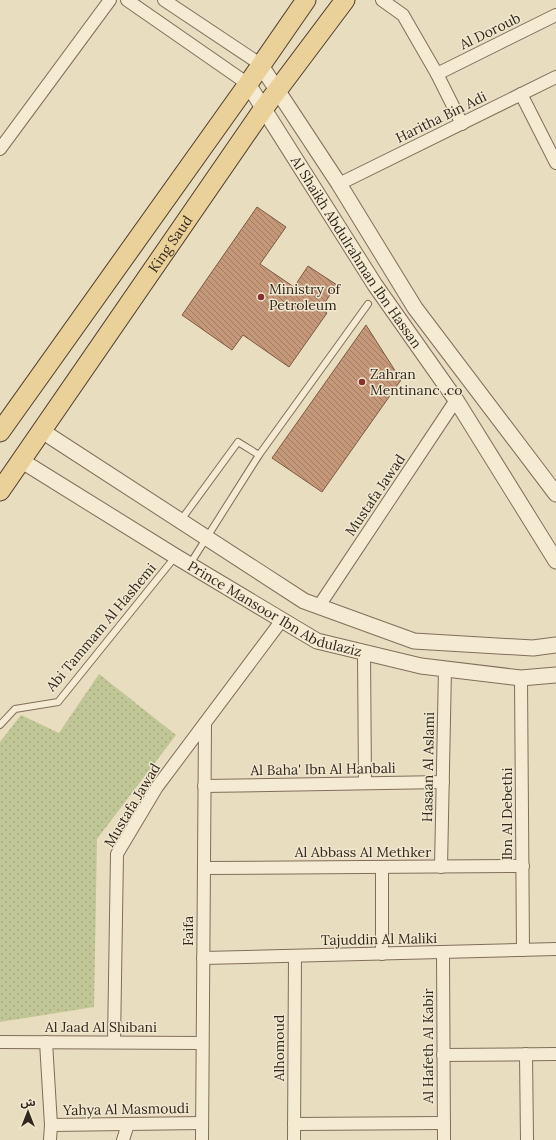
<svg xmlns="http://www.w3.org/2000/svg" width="556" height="1140" viewBox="0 0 556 1140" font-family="Lora,'Noto Sans Arabic',serif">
<defs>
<pattern id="grass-dots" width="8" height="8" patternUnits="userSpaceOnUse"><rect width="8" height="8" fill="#c0c695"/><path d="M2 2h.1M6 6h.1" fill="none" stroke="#a5aa80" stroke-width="1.8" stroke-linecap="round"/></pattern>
<pattern id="building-back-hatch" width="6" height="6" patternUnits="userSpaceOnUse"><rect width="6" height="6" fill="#c49879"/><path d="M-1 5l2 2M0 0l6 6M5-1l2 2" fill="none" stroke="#a07c63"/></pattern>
</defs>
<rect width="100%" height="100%" fill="#e9ddc0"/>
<path fill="url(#grass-dots)" d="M 99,674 L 176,735 L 97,839 L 94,1007 L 0,1022 L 0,742 L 21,715 L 59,733 Z"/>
<g fill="url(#building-back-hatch)" stroke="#7e5942">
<path d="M 257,207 L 286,227 L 260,264 L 294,287 L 308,266 L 337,285 L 321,308 L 327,313 L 289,367 L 243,335 L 232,350 L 182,315 Z"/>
<path d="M 366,325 L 401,380 L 322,492 L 272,458 Z"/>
</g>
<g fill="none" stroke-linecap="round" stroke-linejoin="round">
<defs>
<g id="service">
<path d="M 259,455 L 368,304"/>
<path d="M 181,520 L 238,442 L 259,455 L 190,564"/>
<path d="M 0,725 L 15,709 L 58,702 L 175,557"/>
</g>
<g id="minor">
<path d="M 127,0 L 248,84"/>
<path d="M 164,0 L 260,64"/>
<path d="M 382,0 L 403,15 L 437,74 L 462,124"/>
<path d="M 437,74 L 556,15"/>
<path d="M 521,94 L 556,163"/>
<path d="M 0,149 L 110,0"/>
<path d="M 339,184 L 556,77"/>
<path d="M 319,606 L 456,400"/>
<path d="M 364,652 L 365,783"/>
<path d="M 521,678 L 523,950"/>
<path d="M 204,786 L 443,782"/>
<path d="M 441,867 L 445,669"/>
<path d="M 204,868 L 523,866"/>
<path d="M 443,952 L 444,1140"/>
<path d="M 382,954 L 382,867"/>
<path d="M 203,958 L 556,949"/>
<path d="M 0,1042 L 202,1043"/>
<path d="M 46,1042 L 51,1125 L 50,1140"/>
<path d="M 114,1042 L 117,854 L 157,787 L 282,620"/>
<path d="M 526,1054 L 527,1140"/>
<path d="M 443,1055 L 556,1054"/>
<path d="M 294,1124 L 444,1123"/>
<path d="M 51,1125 L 202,1123"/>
<path d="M 123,1140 L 128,1124"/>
<path d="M 202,1140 L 205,723"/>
<path d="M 294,1140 L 295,956"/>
</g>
<g id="tertiary">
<path d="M 260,64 L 339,184 L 415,308 L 556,494"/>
<path id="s1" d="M 248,84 L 375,285 L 456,400 L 556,561"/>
<path d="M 42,431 L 304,601 L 414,641 L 533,648 L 556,645"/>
<path id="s2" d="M 22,461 L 175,556 L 317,641 L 421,666 L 521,678 L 556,675"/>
</g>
<g id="primary">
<path d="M 0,432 L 248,84 L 306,0"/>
<path id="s3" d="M 0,491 L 264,108 L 345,0"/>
</g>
</defs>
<use href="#service" stroke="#816e5a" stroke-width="8"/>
<use href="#minor" stroke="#816e5a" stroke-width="14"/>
<use href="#tertiary" stroke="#816e5a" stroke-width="17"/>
<use href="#primary" stroke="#4e3d2e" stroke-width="21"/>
<use href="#service" stroke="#f5ead2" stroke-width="6"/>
<use href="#minor" stroke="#f5ead2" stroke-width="12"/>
<use href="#tertiary" stroke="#f5ead2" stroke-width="15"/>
<use href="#primary" stroke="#ead19a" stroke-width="19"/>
</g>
<g fill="#8a2f30" stroke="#f1e7cf" stroke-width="1.5">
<circle cx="261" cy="297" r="4"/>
<circle cx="362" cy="382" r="4"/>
</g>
<g text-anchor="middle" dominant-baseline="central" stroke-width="3" stroke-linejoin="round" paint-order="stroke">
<g font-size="14" fill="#31271d" stroke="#f1e7cf">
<text transform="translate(490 31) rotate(-26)">Al Doroub</text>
<text transform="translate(441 117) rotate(-26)">Haritha Bin Adi</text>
<text stroke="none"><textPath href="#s3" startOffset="300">King Saud</textPath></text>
<text stroke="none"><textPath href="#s1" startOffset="200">Al Shaikh Abdulrahman Ibn Hassan</textPath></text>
<text transform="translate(375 495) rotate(-56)">Mustafa Jawad</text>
<text stroke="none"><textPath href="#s2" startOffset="294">Prince Mansoor Ibn Abdulaziz</textPath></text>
<text transform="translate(101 627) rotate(-50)">Abi Tammam Al Hashemi</text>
<text transform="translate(428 767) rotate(-89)">Hasaan Al Aslami</text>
<text transform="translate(323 769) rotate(-1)">Al Baha' Ibn Al Hanbali</text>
<text transform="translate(132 805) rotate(-59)">Mustafa Jawad</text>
<text transform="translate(507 814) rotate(-90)">Ibn Al Debethi</text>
<text x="363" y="852">Al Abbass Al Methker</text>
<text transform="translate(188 931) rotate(-90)">Faifa</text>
<text transform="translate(379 939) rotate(-1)">Tajuddin Al Maliki</text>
<text x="101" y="1027">Al Jaad Al Shibani</text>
<text transform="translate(428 1046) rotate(-90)">Al Hafeth Al Kabir</text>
<text transform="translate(279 1048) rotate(-90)">Alhomoud</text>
<text transform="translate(126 1109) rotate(-1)">Yahya Al Masmoudi</text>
</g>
<g font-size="14" fill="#31271d" stroke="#f1e7cf" text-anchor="start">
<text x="269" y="289">Ministry of<tspan x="269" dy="16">Petroleum</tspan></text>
<text x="370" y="374">Zahran<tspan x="370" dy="16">Mentinanc .co</tspan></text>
</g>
</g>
<g transform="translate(28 1112)" stroke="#f1e7cf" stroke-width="3" paint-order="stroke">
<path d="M0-3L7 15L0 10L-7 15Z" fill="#31271d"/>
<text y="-6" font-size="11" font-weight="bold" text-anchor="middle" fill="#31271d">ش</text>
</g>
</svg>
